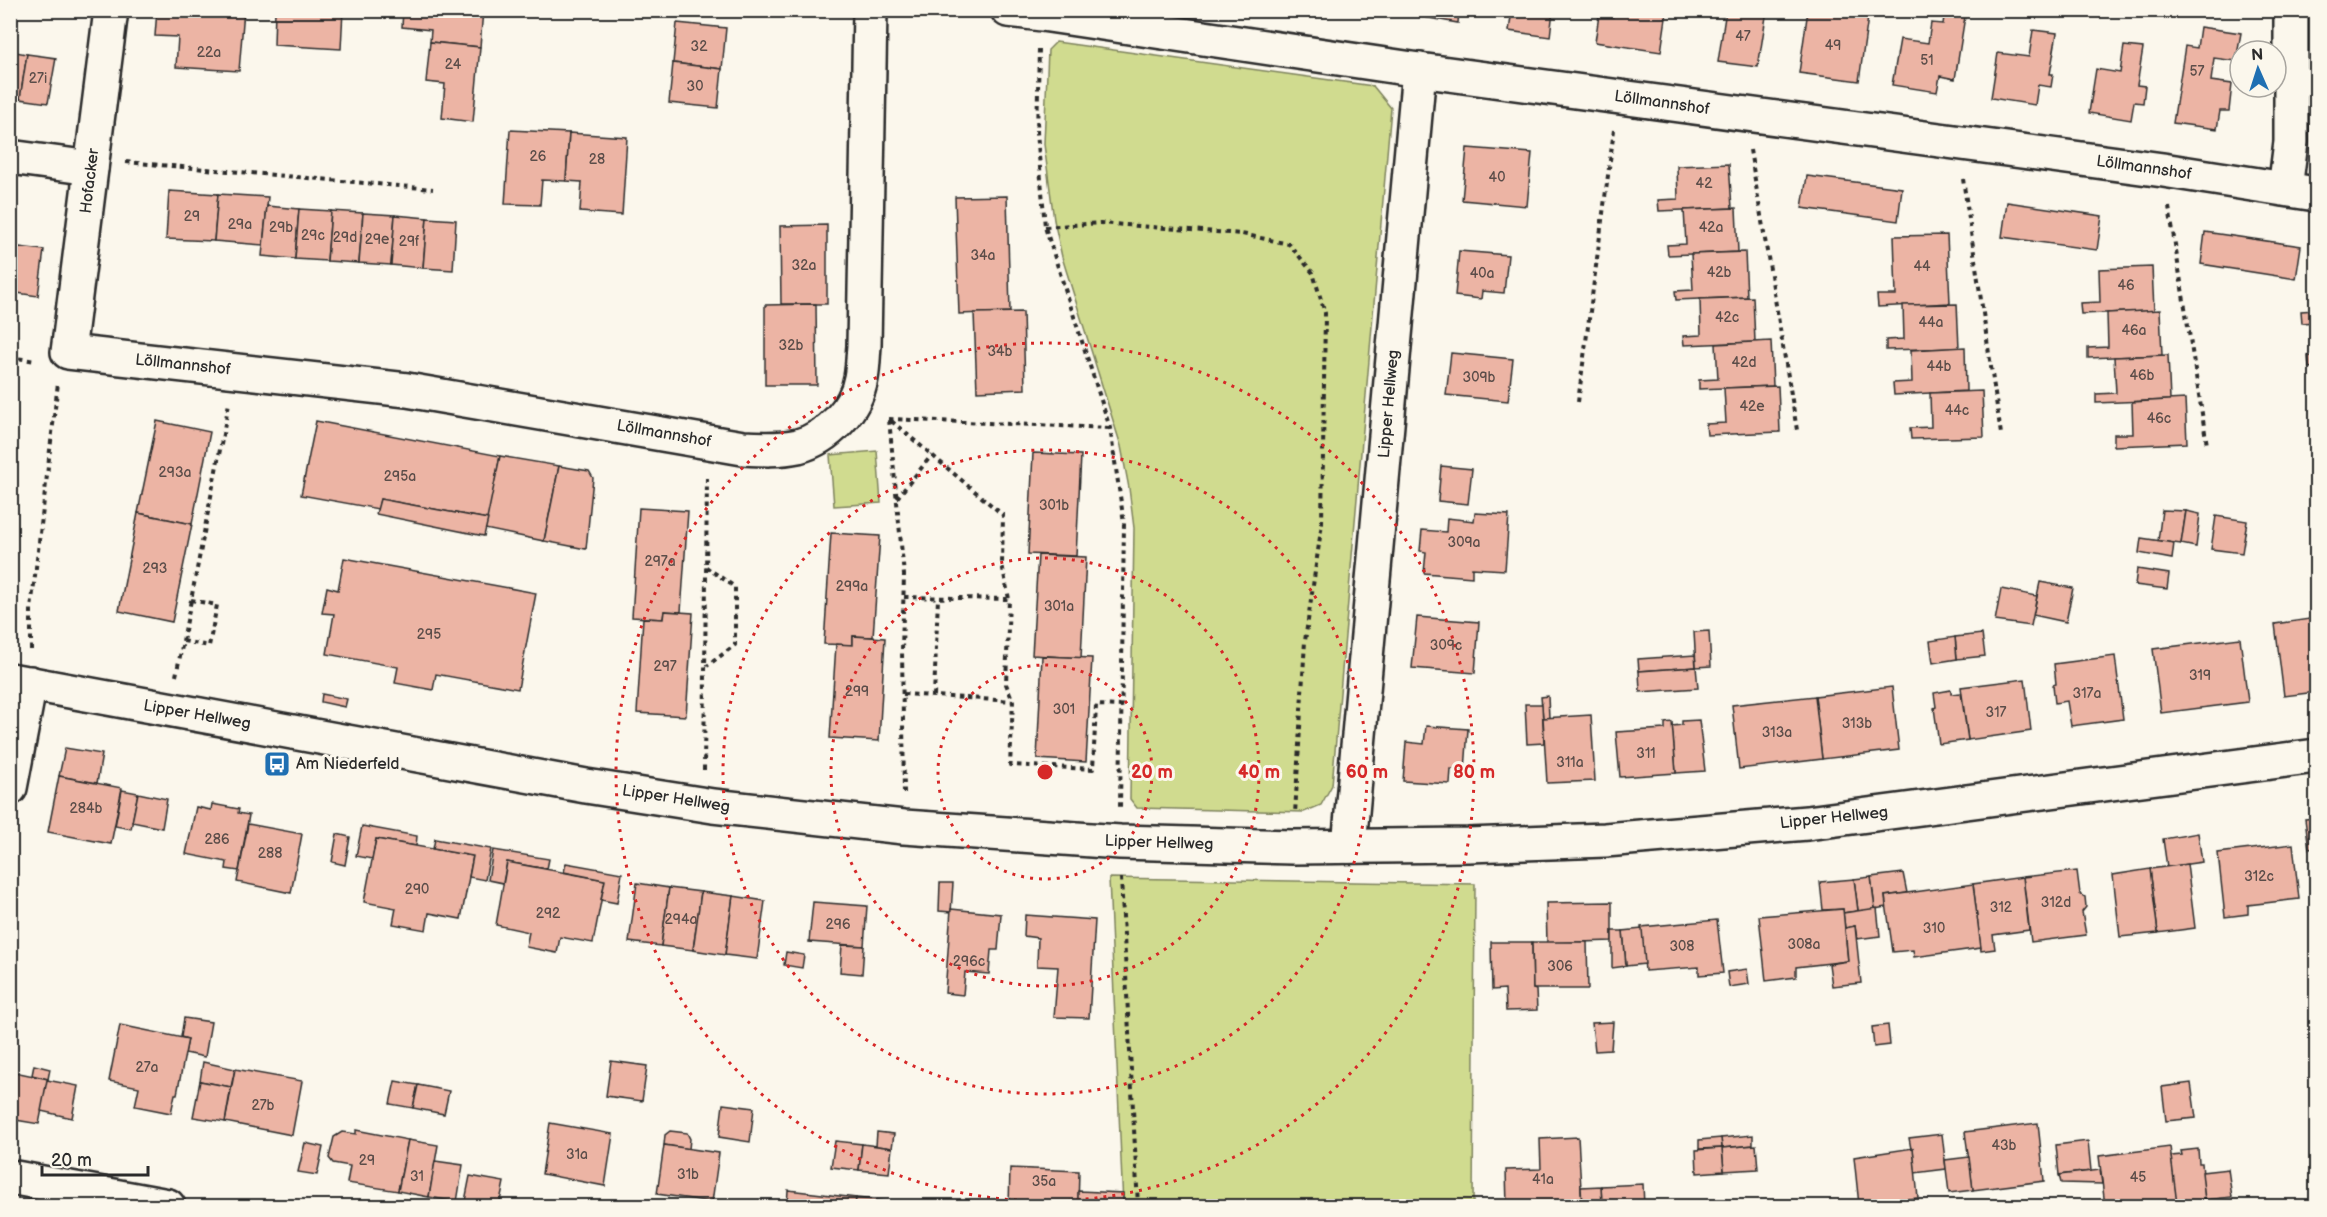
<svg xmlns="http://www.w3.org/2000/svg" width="2327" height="1217" viewBox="0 0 2327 1217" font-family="'Balsamiq Sans',sans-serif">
<rect width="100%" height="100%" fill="#fbf7ec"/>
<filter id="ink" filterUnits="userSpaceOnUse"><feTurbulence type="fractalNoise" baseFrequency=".0167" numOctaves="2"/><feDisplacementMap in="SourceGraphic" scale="12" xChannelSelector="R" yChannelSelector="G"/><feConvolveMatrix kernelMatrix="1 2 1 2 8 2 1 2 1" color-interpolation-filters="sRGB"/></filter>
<g filter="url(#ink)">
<g fill="#d0db8f" stroke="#7e835d" stroke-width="1.5">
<path d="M 1056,42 L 1373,86 L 1391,108 L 1332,785 L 1321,805 L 1304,812 L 1137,808 L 1130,799 L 1134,528 L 1129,488 L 1121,446 L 1062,257 L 1054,220 L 1044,144 L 1048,50 Z"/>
<path d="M 877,451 L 881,503 L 834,506 L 830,455 Z"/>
<path d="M 1109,878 L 1475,884 L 1473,1206 L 1123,1206 Z"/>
</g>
<g fill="#ecb4a4" stroke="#2b2b2b" stroke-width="1.5">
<path d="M 157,10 L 244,10 L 239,71 L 176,67 L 178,37 L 155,36 Z"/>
<path d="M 275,10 L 343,10 L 341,49 L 274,45 Z"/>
<path d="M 403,10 L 483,10 L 480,47 L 430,42 L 431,30 L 402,27 Z"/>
<path d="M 1418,10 L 1459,10 L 1458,23 L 1417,16 Z"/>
<path d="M 1512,10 L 1553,10 L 1550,37 L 1509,31 Z"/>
<path d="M 1614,10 L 1672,10 L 1667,11 L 1661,52 L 1595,42 L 1599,15 L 1613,17 Z"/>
<path d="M 1726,10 L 1767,10 L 1758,67 L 1718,62 Z"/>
<path d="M 1808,10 L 1868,17 L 1859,81 L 1799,73 Z"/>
<path d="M 1945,10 L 1966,10 L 1955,79 L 1940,76 L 1937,92 L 1892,85 L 1900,39 L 1928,43 L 1931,23 L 1943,24 Z"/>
<path d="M 677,23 L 726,28 L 722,69 L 673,63 Z"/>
<path d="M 2200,27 L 2241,33 L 2236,61 L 2214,58 L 2211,81 L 2232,84 L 2229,111 L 2220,111 L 2217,129 L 2173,123 L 2185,46 L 2197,48 Z"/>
<path d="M 2033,30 L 2057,33 L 2050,74 L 2053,74 L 2051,87 L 2038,85 L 2035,105 L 1991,98 L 1998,53 L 2029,57 Z"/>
<path d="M 430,42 L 480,47 L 473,122 L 442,118 L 445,84 L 426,82 Z"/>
<path d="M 2124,46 L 2143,48 L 2137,85 L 2145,86 L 2143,103 L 2134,102 L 2131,120 L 2089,113 L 2096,69 L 2120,73 Z"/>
<path d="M 10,51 L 27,54 L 20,99 L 10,97 Z"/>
<path d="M 27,54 L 56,58 L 48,103 L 20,99 Z"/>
<path d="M 673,63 L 722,69 L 718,108 L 669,103 Z"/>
<path d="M 510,130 L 569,133 L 566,181 L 542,180 L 540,205 L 505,204 Z"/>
<path d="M 569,133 L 627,137 L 622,215 L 580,212 L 582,182 L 566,181 Z"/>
<path d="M 1467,148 L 1532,153 L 1527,206 L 1462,200 Z"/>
<path d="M 1729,164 L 1732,208 L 1659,211 L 1658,200 L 1678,199 L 1677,166 Z"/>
<path d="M 1807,176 L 1902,188 L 1898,221 L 1802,208 Z"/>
<path d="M 169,191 L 218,194 L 214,241 L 166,239 Z"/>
<path d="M 218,194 L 268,197 L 263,245 L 214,241 Z"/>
<path d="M 1007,196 L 1010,312 L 959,314 L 955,197 Z"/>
<path d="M 2007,202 L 2102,216 L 2097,250 L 2002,237 Z"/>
<path d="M 267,206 L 299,209 L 295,259 L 262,256 Z"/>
<path d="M 1736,208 L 1738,252 L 1668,255 L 1667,245 L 1686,244 L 1684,210 Z"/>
<path d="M 299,209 L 331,211 L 327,261 L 295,259 Z"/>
<path d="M 331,211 L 363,213 L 359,263 L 327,261 Z"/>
<path d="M 363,213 L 395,215 L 391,265 L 359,263 Z"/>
<path d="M 395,215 L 427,218 L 423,268 L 391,265 Z"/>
<path d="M 427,218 L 456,220 L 453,270 L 423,268 Z"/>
<path d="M 827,225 L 827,304 L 781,304 L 780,226 Z"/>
<path d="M 2205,232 L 2301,246 L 2296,279 L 2201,264 Z"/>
<path d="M 1947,235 L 1950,303 L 1878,307 L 1877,295 L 1896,295 L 1894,236 Z"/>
<path d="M 10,246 L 44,250 L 38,296 L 10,292 Z"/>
<path d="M 1459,251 L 1508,255 L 1504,293 L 1482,291 L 1481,299 L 1455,296 Z"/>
<path d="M 1745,252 L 1747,297 L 1676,300 L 1675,291 L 1693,290 L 1691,254 Z"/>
<path d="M 2152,267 L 2154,311 L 2081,314 L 2080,303 L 2100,302 L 2099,269 Z"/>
<path d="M 1753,297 L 1755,342 L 1684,345 L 1683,336 L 1701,335 L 1700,299 Z"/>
<path d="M 816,304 L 817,385 L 765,385 L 765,305 Z"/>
<path d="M 1957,304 L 1959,348 L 1886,350 L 1886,340 L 1904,339 L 1903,305 Z"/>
<path d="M 2160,310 L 2162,355 L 2088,358 L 2088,348 L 2108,347 L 2107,313 Z"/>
<path d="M 2316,310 L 2316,322 L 2302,323 L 2301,311 Z"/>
<path d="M 1023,312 L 1025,389 L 977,391 L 974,313 Z"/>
<path d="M 1771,341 L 1773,386 L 1699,389 L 1699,380 L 1718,379 L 1716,344 Z"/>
<path d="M 1965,347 L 1966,391 L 1894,395 L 1893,383 L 1912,382 L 1911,350 Z"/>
<path d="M 1451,353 L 1513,359 L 1508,401 L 1446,395 Z"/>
<path d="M 2168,355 L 2170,400 L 2096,403 L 2096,394 L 2116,393 L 2114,357 Z"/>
<path d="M 2308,356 L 2316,356 L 2316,367 L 2309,368 Z"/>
<path d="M 1778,386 L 1780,432 L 1707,435 L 1706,424 L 1726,423 L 1724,388 Z"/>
<path d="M 1982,391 L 1984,437 L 1911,439 L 1910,428 L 1931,427 L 1930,393 Z"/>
<path d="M 2185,399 L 2187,443 L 2114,446 L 2114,434 L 2133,434 L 2132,402 Z"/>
<path d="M 157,421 L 210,432 L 192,524 L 138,513 Z"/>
<path d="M 316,421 L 500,456 L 488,519 L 380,499 L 378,509 L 301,495 Z"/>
<path d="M 1033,453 L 1081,455 L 1076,556 L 1028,554 Z"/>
<path d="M 500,456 L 559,466 L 544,541 L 485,529 Z"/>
<path d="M 559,466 L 589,471 L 593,478 L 586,549 L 544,541 Z"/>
<path d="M 1441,466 L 1472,469 L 1468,504 L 1438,501 Z"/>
<path d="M 380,499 L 488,519 L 484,536 L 376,514 Z"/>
<path d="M 639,508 L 688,511 L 681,612 L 664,611 L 663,619 L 632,617 Z"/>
<path d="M 2162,510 L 2186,511 L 2181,544 L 2158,541 Z"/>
<path d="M 2186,511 L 2200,514 L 2196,547 L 2181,544 Z"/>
<path d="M 138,513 L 192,524 L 172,622 L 119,611 Z"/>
<path d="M 1475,513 L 1509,515 L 1505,570 L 1472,568 L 1472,577 L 1424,573 L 1426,552 L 1420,551 L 1422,530 L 1446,532 L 1447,518 L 1474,521 Z"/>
<path d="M 2216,516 L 2247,521 L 2242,553 L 2211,549 Z"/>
<path d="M 831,533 L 880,536 L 873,637 L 853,636 L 853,645 L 824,644 Z"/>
<path d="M 2141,538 L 2174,543 L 2172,559 L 2139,553 Z"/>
<path d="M 1038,555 L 1086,557 L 1081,658 L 1032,655 Z"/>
<path d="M 344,558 L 536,593 L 518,689 L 436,674 L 433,690 L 395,683 L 398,667 L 327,654 L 334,614 L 322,613 L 327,587 L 338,590 Z"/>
<path d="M 2137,569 L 2169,574 L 2167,589 L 2135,585 Z"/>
<path d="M 2040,582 L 2073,588 L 2066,622 L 2033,615 Z"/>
<path d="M 2001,589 L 2037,596 L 2031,626 L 1995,621 Z"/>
<path d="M 664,611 L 693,613 L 686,716 L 637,713 L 643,618 L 663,619 Z"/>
<path d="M 1417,617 L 1479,622 L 1475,673 L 1412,668 Z"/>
<path d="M 2316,618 L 2316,692 L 2284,696 L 2275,624 Z"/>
<path d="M 1709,631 L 1711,666 L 1696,667 L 1694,632 Z"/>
<path d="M 1982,634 L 1985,656 L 1957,659 L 1955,637 Z"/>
<path d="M 853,636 L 885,638 L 879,741 L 830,738 L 836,644 L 853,645 Z"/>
<path d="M 1955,637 L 1957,659 L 1933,663 L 1930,641 Z"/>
<path d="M 2240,638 L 2248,702 L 2161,713 L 2153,649 Z"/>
<path d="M 1695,655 L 1696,667 L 1639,671 L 1638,659 Z"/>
<path d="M 1042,656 L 1092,658 L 1086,762 L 1037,759 Z"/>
<path d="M 2115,656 L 2123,719 L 2071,726 L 2067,701 L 2055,703 L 2053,685 L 2056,684 L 2054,664 Z"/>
<path d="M 1696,667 L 1698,688 L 1640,692 L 1639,671 Z"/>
<path d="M 2025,679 L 2031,731 L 1968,740 L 1961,687 Z"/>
<path d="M 1892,687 L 1899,750 L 1822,759 L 1815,696 Z"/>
<path d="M 1951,690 L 1951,694 L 1961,693 L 1968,740 L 1939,744 L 1934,708 L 1936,707 L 1934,693 Z"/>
<path d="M 322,694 L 347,699 L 345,707 L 321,702 Z"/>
<path d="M 1548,696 L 1549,718 L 1543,718 L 1541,697 Z"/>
<path d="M 1815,696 L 1822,759 L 1739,769 L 1732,705 Z"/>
<path d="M 1525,704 L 1542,704 L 1544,743 L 1527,744 Z"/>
<path d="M 1591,715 L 1595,781 L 1547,783 L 1543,718 Z"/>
<path d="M 1699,720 L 1705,771 L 1676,773 L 1672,726 L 1682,725 L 1682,721 Z"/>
<path d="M 1672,722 L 1676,773 L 1620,777 L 1616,732 L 1665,729 L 1665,723 Z"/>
<path d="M 1426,726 L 1468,729 L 1465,770 L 1451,769 L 1450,784 L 1403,781 L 1406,742 L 1424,744 Z"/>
<path d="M 65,748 L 102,754 L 97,783 L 59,776 Z"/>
<path d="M 59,776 L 122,788 L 111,844 L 48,832 Z"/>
<path d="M 122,790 L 138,793 L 131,829 L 115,826 Z"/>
<path d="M 138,793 L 167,799 L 162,828 L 132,822 Z"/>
<path d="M 212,804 L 239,809 L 238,813 L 249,815 L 239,871 L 226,869 L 227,862 L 186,854 L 196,807 L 211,810 Z"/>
<path d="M 2316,818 L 2316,848 L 2309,849 L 2305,819 Z"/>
<path d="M 248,824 L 302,834 L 291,893 L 237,882 Z"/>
<path d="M 362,826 L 417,836 L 416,846 L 376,839 L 372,859 L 356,856 Z"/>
<path d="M 2198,833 L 2202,862 L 2167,867 L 2163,839 Z"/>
<path d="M 337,834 L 350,837 L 345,865 L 332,862 Z"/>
<path d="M 376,839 L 473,856 L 461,919 L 429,913 L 426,930 L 393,924 L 396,908 L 364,902 Z"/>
<path d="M 435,839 L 491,849 L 485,880 L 469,877 L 473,856 L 433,849 Z"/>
<path d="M 2293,844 L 2299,899 L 2248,905 L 2248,914 L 2225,917 L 2218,853 Z"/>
<path d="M 493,850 L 549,859 L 547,869 L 507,862 L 503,883 L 488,880 Z"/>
<path d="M 507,862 L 605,880 L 593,943 L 560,937 L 557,953 L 526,947 L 529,932 L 496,925 Z"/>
<path d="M 566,863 L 622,873 L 617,903 L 601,900 L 605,880 L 564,872 Z"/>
<path d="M 2187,864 L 2195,928 L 2158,933 L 2150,869 Z"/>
<path d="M 2150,869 L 2158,933 L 2120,937 L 2113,875 Z"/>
<path d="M 2077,871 L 2080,894 L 2085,897 L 2086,907 L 2082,912 L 2086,935 L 2031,942 L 2023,877 Z"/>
<path d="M 1903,873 L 1907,893 L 1885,896 L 1886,907 L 1875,909 L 1871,877 Z"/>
<path d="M 1871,877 L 1875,909 L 1858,911 L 1854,879 Z"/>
<path d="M 2023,877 L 2029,930 L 1993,935 L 1995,949 L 1981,951 L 1973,884 Z"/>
<path d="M 1854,879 L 1858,911 L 1843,913 L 1843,909 L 1823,910 L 1820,882 Z"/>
<path d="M 637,883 L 669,888 L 661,946 L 629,942 Z"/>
<path d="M 940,883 L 953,883 L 951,912 L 939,911 Z"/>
<path d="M 1973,884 L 1981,948 L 1914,957 L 1913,950 L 1893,952 L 1885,896 Z"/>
<path d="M 669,888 L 701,892 L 693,950 L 661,946 Z"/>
<path d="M 701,892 L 733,896 L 725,955 L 693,950 Z"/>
<path d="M 733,896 L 765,901 L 757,959 L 725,955 Z"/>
<path d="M 813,902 L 867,906 L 864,946 L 809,942 Z"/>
<path d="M 1612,902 L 1612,941 L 1547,943 L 1546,903 Z"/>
<path d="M 1877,908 L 1880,936 L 1857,939 L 1855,926 L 1845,928 L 1843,913 Z"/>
<path d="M 951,909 L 1001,914 L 998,950 L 991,950 L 989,974 L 965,972 L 963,995 L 945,993 Z"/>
<path d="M 1843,909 L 1848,961 L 1796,967 L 1796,977 L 1766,981 L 1759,916 Z"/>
<path d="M 1025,915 L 1095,920 L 1089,1018 L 1054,1017 L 1058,967 L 1037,966 L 1038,938 L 1024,936 Z"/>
<path d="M 1717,920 L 1723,973 L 1699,975 L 1699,967 L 1645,971 L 1641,927 Z"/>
<path d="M 1855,926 L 1861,983 L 1832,986 L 1829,964 L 1848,961 L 1845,928 Z"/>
<path d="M 1642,929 L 1645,964 L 1626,966 L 1623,931 Z"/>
<path d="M 1612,931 L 1623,931 L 1626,966 L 1612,968 Z"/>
<path d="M 1491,942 L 1532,942 L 1533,989 L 1536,990 L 1537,1010 L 1506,1011 L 1505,989 L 1492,990 Z"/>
<path d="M 1532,942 L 1587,942 L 1588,989 L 1533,989 Z"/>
<path d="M 842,945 L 864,946 L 862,974 L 840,972 Z"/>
<path d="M 786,952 L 804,955 L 802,968 L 784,965 Z"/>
<path d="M 1747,969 L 1749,984 L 1729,987 L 1727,972 Z"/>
<path d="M 184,1018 L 211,1022 L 205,1057 L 185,1053 L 188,1039 L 181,1037 Z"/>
<path d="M 1613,1022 L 1611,1050 L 1595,1051 L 1592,1023 Z"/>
<path d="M 120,1025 L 188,1039 L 177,1094 L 175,1094 L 171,1113 L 135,1106 L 139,1087 L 109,1081 Z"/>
<path d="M 1888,1025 L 1890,1045 L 1874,1047 L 1872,1027 Z"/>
<path d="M 611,1061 L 647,1066 L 642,1101 L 606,1096 Z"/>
<path d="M 203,1062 L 235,1069 L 231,1087 L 200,1081 Z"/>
<path d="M 34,1065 L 50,1069 L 48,1079 L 32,1075 Z"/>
<path d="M 235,1069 L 302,1081 L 292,1135 L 225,1122 Z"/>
<path d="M 10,1071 L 48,1079 L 39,1124 L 10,1119 Z"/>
<path d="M 47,1080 L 78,1086 L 72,1118 L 41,1111 Z"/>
<path d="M 200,1081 L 231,1087 L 225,1122 L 193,1117 Z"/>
<path d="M 395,1081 L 418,1085 L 413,1108 L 390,1104 Z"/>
<path d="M 2191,1083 L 2196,1118 L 2166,1121 L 2162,1087 Z"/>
<path d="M 418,1085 L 449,1091 L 444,1114 L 413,1108 Z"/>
<path d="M 723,1104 L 754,1108 L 750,1142 L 719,1137 Z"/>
<path d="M 550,1123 L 613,1134 L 605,1186 L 542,1174 Z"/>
<path d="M 2038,1123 L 2044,1181 L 1973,1190 L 1965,1132 Z"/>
<path d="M 356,1130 L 408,1140 L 398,1191 L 347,1183 L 350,1166 L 333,1163 L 329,1158 L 334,1137 L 342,1132 L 356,1134 Z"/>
<path d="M 670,1131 L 687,1133 L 690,1139 L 689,1149 L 664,1145 L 665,1135 Z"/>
<path d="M 877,1132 L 894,1134 L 892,1148 L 876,1146 Z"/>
<path d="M 1942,1134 L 1946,1169 L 1915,1173 L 1913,1148 L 1911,1149 L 1909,1138 Z"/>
<path d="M 1753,1135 L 1753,1145 L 1722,1148 L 1721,1138 Z"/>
<path d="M 1578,1137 L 1582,1206 L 1507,1206 L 1506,1170 L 1541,1169 L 1540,1139 Z"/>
<path d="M 1721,1138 L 1722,1148 L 1699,1149 L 1699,1140 Z"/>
<path d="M 408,1140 L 438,1145 L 429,1197 L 398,1191 Z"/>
<path d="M 835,1141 L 862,1144 L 859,1170 L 831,1167 Z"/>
<path d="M 2088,1141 L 2091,1171 L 2059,1175 L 2056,1145 Z"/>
<path d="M 305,1143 L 323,1147 L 317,1175 L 298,1172 Z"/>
<path d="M 862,1144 L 892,1148 L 889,1173 L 859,1170 Z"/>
<path d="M 664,1145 L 719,1153 L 712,1202 L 657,1194 Z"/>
<path d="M 1756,1145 L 1758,1169 L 1724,1171 L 1722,1148 Z"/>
<path d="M 2170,1147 L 2177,1200 L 2128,1206 L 2105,1206 L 2099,1156 Z"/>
<path d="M 1722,1148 L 1724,1171 L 1697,1173 L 1696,1150 Z"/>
<path d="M 1913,1148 L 1918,1198 L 1859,1205 L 1854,1157 Z"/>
<path d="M 2198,1149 L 2199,1163 L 2202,1163 L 2205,1200 L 2177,1204 L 2171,1156 L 2182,1155 L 2181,1151 Z"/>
<path d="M 1969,1157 L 1973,1190 L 1949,1193 L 1945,1160 Z"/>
<path d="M 435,1161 L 463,1165 L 457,1202 L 429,1197 Z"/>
<path d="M 1010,1168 L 1079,1171 L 1078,1206 L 1009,1206 Z"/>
<path d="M 2228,1169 L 2232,1197 L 2205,1200 L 2202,1172 Z"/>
<path d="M 2100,1170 L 2102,1184 L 2061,1183 L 2059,1175 Z"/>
<path d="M 470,1176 L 504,1182 L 499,1206 L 464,1206 Z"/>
<path d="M 1643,1184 L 1644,1206 L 1602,1206 L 1601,1186 Z"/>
<path d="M 1601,1186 L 1602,1206 L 1582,1206 L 1581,1187 Z"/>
<path d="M 788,1190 L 856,1198 L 855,1206 L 787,1206 Z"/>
<path d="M 1078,1191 L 1123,1193 L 1123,1206 L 1078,1206 Z"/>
<path d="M 856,1198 L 894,1202 L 893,1206 L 855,1206 Z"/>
<path d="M 1780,1201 L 1780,1206 L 1727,1206 L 1727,1205 Z"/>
</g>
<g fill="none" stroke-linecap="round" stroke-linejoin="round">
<defs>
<g id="minor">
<path d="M 111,10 L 68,352 L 407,390 L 743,448 C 761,449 780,450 798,446 C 828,438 856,409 861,378 C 863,368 863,357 864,346 L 870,10"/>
<path d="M 1008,10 L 1042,14 L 1419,70 L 2163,170 L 2316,194"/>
<path d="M 10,157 L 91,168"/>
<path d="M 2285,189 L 2291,142 L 2291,10"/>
<path d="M 10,680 L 586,786 L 713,806 L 904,827 L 1120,842 L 1293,847 L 1468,845 L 1605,840 L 1807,823 L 2316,756"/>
<path d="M 10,788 L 30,683"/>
<path d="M 1349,846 L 1419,70"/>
<path d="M 10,1177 L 168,1206"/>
</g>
</defs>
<use href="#minor" stroke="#2b2b2b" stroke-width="38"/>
<g stroke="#2b2b2b" stroke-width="4" stroke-dasharray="4.5 4.5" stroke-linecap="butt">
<path d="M 1039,49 L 1037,132 L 1045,227 L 1110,428 L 1124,523 L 1120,807"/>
<path d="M 1750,150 L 1797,430"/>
<path d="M 126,162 L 433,189"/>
<path d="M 1963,179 L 2001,434"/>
<path d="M 2169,207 L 2207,445"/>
<path d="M 1045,227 L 1100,223 L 1242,234 L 1289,244 L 1313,273 L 1325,313 L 1322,523 L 1305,641 L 1295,814"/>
<path d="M 10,357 L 36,361"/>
<path d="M 1578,402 L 1614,130"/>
<path d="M 889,419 L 1110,428"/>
<path d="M 897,498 L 932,455"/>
<path d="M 706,567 L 735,587 L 735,645 L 707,666"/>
<path d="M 904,597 L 1009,599"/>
<path d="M 183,641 L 191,600"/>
<path d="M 31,650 L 31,609 L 58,383"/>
<path d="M 176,676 L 183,641 L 209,646 L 217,605 L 191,600 L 229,403"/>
<path d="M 903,694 L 1013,701"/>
<path d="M 934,696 L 938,598"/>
<path d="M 704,770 L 707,478"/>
<path d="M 904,793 L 902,651 L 904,575 L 889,419 L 1003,515 L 1002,564 L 1009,599 L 1006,684 L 1013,701 L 1010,765 L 1093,769 L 1096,705 L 1122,706"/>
<path d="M 1121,878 L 1138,1206"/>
</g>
<use href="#minor" stroke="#fbf7ec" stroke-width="33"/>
</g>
</g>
<g fill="none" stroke="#d62828" stroke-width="3" stroke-dasharray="3 6">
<circle cx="1045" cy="772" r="107"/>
<circle cx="1045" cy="772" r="214"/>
<circle cx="1045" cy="772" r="322"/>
<circle cx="1045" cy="772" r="429"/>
</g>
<defs>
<symbol id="bus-square" viewBox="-11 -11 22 22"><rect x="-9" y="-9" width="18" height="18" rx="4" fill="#1f6fb2" stroke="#fbf7ec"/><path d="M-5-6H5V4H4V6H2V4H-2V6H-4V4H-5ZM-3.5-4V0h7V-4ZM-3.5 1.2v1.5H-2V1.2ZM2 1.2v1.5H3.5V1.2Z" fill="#fff"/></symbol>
</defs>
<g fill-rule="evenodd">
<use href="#bus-square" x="262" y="749" width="30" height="30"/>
</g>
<g text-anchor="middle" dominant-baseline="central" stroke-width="6" stroke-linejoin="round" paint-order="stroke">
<g font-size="14" fill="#5b4d49">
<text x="1743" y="36">47</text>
<text x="1833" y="45">49</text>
<text x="699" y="46">32</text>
<text x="209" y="52">22a</text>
<text x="1927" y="60">51</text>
<text x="453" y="64">24</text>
<text x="2197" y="71">57</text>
<text x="38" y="78">27i</text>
<text x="695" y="86">30</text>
<text x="538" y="156">26</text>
<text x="597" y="159">28</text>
<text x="1497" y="177">40</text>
<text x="1704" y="183">42</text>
<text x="192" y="216">29</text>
<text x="240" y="224">29a</text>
<text x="281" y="227">29b</text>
<text x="1711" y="227">42a</text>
<text x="313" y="235">29c</text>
<text x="345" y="237">29d</text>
<text x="377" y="239">29e</text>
<text x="409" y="241">29f</text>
<text x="983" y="255">34a</text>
<text x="804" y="265">32a</text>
<text x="1922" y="266">44</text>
<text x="1719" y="272">42b</text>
<text x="1482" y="273">40a</text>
<text x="2126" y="285">46</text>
<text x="1727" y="317">42c</text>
<text x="1931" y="322">44a</text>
<text x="2134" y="330">46a</text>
<text x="791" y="345">32b</text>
<text x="1000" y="351">34b</text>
<text x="1744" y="362">42d</text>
<text x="1939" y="366">44b</text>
<text x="2142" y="375">46b</text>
<text x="1479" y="377">309b</text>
<text x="1752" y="406">42e</text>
<text x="1957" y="410">44c</text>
<text x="2159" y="418">46c</text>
<text x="175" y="472">293a</text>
<text x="400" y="476">295a</text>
<text x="1054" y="505">301b</text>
<text x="1464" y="542">309a</text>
<text x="660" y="561">297a</text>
<text x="155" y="568">293</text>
<text x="852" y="586">299a</text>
<text x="1059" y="606">301a</text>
<text x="429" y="634">295</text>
<text x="1446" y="645">309c</text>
<text x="665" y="666">297</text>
<text x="2200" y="675">319</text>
<text x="857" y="691">299</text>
<text x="2087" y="693">317a</text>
<text x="1064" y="709">301</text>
<text x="1996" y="712">317</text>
<text x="1857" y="723">313b</text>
<text x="1777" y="732">313a</text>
<text x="1646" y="753">311</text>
<text x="1570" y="762">311a</text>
<text x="86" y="808">284b</text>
<text x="217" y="839">286</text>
<text x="270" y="853">288</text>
<text x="2259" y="876">312c</text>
<text x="417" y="889">290</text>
<text x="2056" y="902">312d</text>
<text x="2001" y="907">312</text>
<text x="548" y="913">292</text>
<text x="681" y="919">294a</text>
<text x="838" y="924">296</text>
<text x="1934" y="928">310</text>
<text x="1804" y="944">308a</text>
<text x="1682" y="946">308</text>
<text x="969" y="961">296c</text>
<text x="1560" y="966">306</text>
<text x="147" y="1067">27a</text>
<text x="263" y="1105">27b</text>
<text x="2004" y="1145">43b</text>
<text x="577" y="1154">31a</text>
<text x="367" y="1160">29</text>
<text x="688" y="1174">31b</text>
<text x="417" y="1176">31</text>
<text x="2138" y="1177">45</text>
<text x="1543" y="1179">41a</text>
<text x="1044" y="1181">35a</text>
</g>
<g font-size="16" fill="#2b2b2b" stroke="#fbf7ec">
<text transform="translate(1662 103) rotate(8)">Löllmannshof</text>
<text transform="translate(2144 168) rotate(8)">Löllmannshof</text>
<text transform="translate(90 181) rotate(-83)">Hofacker</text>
<text transform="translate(183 365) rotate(6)">Löllmannshof</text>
<text transform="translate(1389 404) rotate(-85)">Lipper Hellweg</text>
<text transform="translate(664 434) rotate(10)">Löllmannshof</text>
<text transform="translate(197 715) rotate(10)">Lipper Hellweg</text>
<text transform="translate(676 799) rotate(9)">Lipper Hellweg</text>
<text transform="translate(1834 818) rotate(-6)">Lipper Hellweg</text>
<text transform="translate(1159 843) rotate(2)">Lipper Hellweg</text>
</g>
<g font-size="16" fill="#2b2b2b" stroke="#fbf7ec" text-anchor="start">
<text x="296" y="764">Am Niederfeld</text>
</g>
</g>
<circle cx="1045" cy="772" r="9" fill="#d62828" stroke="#fbf7ec" stroke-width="3"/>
<g font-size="18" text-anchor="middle" font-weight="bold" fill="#d62828" stroke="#fbf7ec" stroke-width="6" stroke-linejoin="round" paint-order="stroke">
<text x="1152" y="778">20 m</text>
<text x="1259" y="778">40 m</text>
<text x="1367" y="778">60 m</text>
<text x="1474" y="778">80 m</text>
</g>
<rect width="2327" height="1217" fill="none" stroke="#fbf7ec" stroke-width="36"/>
<rect x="18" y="18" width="2291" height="1181" fill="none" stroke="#2b2b2b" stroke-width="2" filter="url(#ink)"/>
<g transform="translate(2258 69) rotate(357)"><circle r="28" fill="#fbf7ec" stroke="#a8a59f" stroke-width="1.5"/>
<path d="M0-4.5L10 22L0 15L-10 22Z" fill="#1f6fb2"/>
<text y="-9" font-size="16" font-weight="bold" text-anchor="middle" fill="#2b2b2b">N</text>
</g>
<path d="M42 1166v9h106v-9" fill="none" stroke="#2b2b2b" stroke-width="3"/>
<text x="51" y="1166" font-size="18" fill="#2b2b2b" stroke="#fbf7ec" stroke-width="4.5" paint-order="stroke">20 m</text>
</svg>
